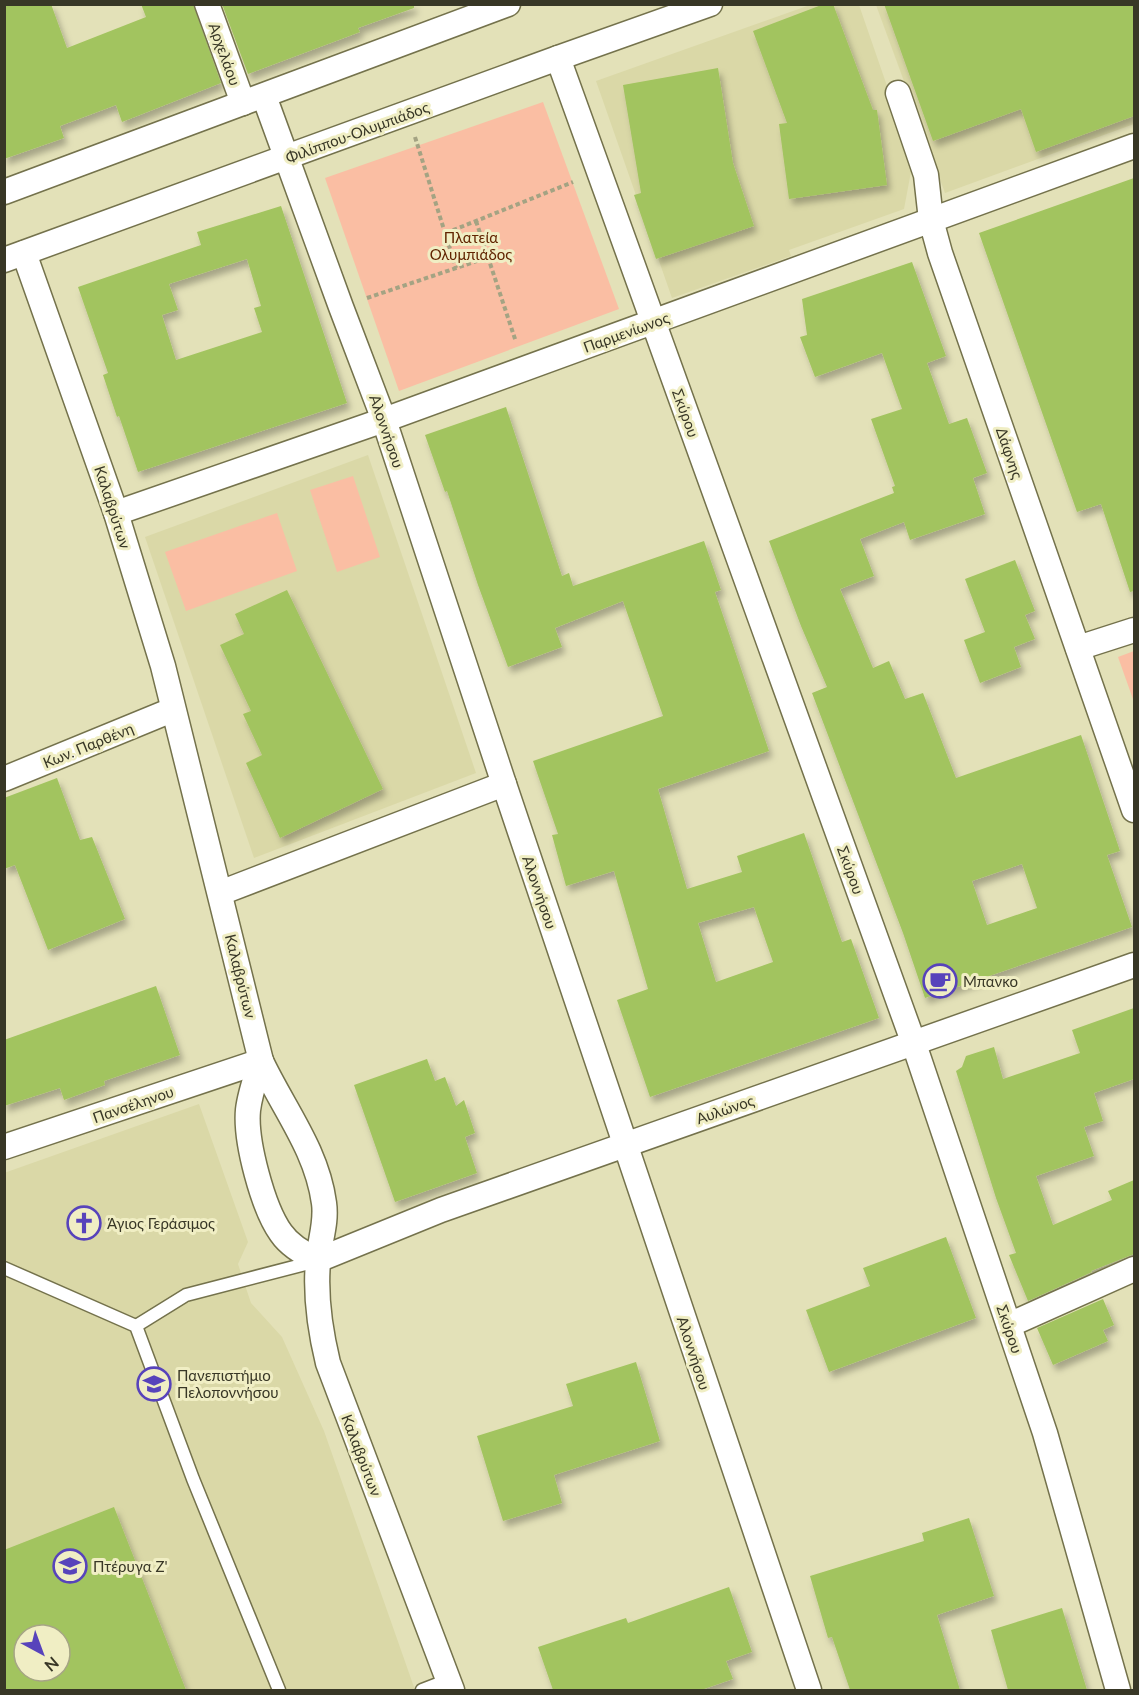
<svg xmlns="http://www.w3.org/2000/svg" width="1139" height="1695" viewBox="0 0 1139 1695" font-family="Lato,sans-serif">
<defs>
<filter id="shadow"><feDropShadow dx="3.5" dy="6" stdDeviation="3" flood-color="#0004"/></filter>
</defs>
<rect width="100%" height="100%" fill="#e3e1b8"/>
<g fill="#dad8a7" fill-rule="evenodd">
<path d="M 810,5 L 859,5 L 913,161 L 904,209 L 789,250 L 791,256 L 672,298 L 596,81 Z"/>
<path d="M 876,5 L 1134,5 L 1134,124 L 945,193 Z"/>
<path d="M 368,455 L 476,773 L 254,858 L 145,537 Z"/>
<path d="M 199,1104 L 248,1242 L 238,1264 L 251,1303 L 282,1337 L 324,1431 L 415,1690 L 5,1690 L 4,1173 ZM 24,1635 L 60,1635 L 60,1671 L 24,1671 Z"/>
</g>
<g fill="#fabea3">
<path d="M 543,102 L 619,309 L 399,391 L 325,178 Z"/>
<path d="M 353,476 L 380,557 L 337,572 L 310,490 Z"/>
<path d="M 277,513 L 297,571 L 186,611 L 165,552 Z"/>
<path d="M 1134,651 L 1134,702 L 1118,657 Z"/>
</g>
<g fill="#a2c45f" fill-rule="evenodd" filter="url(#shadow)">
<path d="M 4,4 L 51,4 L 67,48 L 146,17 L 141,4 L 193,4 L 221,83 L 122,122 L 116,105 L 60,126 L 64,138 L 4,159 Z"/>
<path d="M 222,4 L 414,4 L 414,8 L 358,28 L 360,32 L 248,74 Z"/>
<path d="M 824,4 L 833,4 L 873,110 L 877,110 L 887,185 L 789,199 L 779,124 L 787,123 L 753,31 Z"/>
<path d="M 884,4 L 1134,4 L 1134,116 L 1036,152 L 1021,109 L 933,141 Z"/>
<path d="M 718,68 L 733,163 L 754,226 L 656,259 L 634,195 L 641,193 L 623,85 Z"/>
<path d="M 1134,178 L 1134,591 L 1130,592 L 1101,504 L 1077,512 L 979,233 Z"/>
<path d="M 281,206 L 347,403 L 138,472 L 119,416 L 117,417 L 103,375 L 108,373 L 78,287 L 201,245 L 197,232 ZM 247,259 L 261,306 L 254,308 L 262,332 L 176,360 L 162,315 L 178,310 L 169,284 Z"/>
<path d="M 912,262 L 946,356 L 927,363 L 949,424 L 967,418 L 987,473 L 973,478 L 985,514 L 910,540 L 904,522 L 860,539 L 874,576 L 840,589 L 873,668 L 889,661 L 905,699 L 923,693 L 956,778 L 1081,735 L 1120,851 L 1107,855 L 1132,927 L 925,998 L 903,933 L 812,693 L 827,687 L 801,626 L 769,541 L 894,493 L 892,487 L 895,486 L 871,419 L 902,409 L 882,353 L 815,377 L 800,337 L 807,335 L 802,299 ZM 1022,864 L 1037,908 L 987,925 L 972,881 Z"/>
<path d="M 506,407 L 562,576 L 569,573 L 573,586 L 704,541 L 721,590 L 715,592 L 769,751 L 658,789 L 687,889 L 742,872 L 737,856 L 804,833 L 842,942 L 851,939 L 879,1018 L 650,1097 L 617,1000 L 648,989 L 614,871 L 566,886 L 552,835 L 558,834 L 533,761 L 663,716 L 623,601 L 555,628 L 562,647 L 508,667 L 478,585 L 447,491 L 445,492 L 425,435 ZM 754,907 L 773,962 L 716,982 L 698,923 Z"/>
<path d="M 1015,560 L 1035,611 L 1025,615 L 1035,639 L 1014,647 L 1021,667 L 980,683 L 964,640 L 985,632 L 965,579 Z"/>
<path d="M 287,590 L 383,789 L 280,838 L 246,763 L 262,755 L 243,714 L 251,711 L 220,645 L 244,634 L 235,614 Z"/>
<path d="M 57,778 L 80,840 L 92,837 L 125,919 L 48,950 L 15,865 L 4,869 L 4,798 Z"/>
<path d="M 156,986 L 180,1055 L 104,1081 L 105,1085 L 64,1100 L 60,1088 L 4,1106 L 4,1040 Z"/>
<path d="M 1134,1008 L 1134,1079 L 1094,1093 L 1103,1121 L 1084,1127 L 1094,1156 L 1036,1176 L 1053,1225 L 1112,1200 L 1108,1191 L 1134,1180 L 1134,1254 L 1091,1271 L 1092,1272 L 1028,1301 L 1009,1255 L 1016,1253 L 996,1198 L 956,1071 L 962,1067 L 966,1056 L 994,1047 L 1003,1079 L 1080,1053 L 1072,1030 Z"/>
<path d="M 427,1059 L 435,1081 L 445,1077 L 456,1106 L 464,1100 L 475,1133 L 465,1137 L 477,1173 L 395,1202 L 354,1085 Z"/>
<path d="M 946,1237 L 976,1318 L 829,1372 L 806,1310 L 870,1286 L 863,1268 Z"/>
<path d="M 1103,1299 L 1114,1325 L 1103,1330 L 1108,1341 L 1053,1365 L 1037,1328 Z"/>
<path d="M 636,1362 L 660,1441 L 554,1475 L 562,1503 L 503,1521 L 477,1436 L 573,1406 L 566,1384 Z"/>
<path d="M 114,1507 L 186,1690 L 4,1690 L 4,1550 ZM 24,1635 L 60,1635 L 60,1671 L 24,1671 Z"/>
<path d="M 969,1518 L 994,1596 L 937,1615 L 960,1690 L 850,1690 L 832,1637 L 828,1638 L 810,1576 L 924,1541 L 922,1533 Z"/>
<path d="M 729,1587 L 752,1652 L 726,1661 L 733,1679 L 701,1690 L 553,1690 L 538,1647 L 626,1618 L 628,1623 Z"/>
<path d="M 1062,1608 L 1087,1690 L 1008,1690 L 991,1630 Z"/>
</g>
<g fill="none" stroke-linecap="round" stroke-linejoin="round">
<defs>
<g id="lane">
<path d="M 4,1268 L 136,1326 L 193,1479 L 279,1690"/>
<path d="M 136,1326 L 186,1295 L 317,1261"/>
<path d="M 422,1690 L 448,1680"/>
</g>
<g id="street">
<path d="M 207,4 L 243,103"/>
<path d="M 558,58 L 914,1044 L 1045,1433 L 1118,1690"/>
<path d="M 898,93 L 926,175 L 931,220 L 940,253 L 1134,810"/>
<path d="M 264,96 L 341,307 L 384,420 L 504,784 L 809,1690"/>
<path d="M 4,192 L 508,4"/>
<path d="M 24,253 L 116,513 L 163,666 L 261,1061 C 283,1108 317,1150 324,1203 C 327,1224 319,1242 318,1262 C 315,1296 320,1330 328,1363 L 452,1690"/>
<path d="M 4,260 L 558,58 L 710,4"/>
<path d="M 116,513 L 384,420 L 1134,146"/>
<path d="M 1078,648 L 1134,630"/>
<path d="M 4,779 L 172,710"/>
<path d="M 220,893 L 504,784"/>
<path d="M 261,1061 C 256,1077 250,1093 248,1110 C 245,1141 263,1208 281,1233 C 290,1246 304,1254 318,1260"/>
<path d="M 4,1147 L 261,1061"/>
<path d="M 318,1260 L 441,1210 L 1134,965"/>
<path d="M 1009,1325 L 1134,1269"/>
</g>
</defs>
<use href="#lane" stroke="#74724c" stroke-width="15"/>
<use href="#street" stroke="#74724c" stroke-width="27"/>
<g stroke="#a4a383" stroke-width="4" stroke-dasharray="4.5 3" stroke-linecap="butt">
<path d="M 415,137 L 456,268"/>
<path d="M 476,221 L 516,342"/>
<path d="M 446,233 L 573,182"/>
<path d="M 367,298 L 489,257"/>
</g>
<use href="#lane" stroke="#fff" stroke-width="12"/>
<use href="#street" stroke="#fff" stroke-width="24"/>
</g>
<defs>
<symbol id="cafe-ring" viewBox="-11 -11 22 22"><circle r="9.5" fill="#f0eec4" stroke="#5743bb" stroke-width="1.5"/><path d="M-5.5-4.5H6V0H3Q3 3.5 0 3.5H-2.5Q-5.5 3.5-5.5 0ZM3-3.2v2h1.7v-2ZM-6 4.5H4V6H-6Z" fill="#5743bb"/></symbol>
<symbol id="church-ring" viewBox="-11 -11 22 22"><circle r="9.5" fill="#f0eec4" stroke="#5743bb" stroke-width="1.5"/><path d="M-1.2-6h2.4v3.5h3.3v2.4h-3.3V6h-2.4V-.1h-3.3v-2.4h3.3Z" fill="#5743bb"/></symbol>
<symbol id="university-ring" viewBox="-11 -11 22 22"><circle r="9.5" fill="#f0eec4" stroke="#5743bb" stroke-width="1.5"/><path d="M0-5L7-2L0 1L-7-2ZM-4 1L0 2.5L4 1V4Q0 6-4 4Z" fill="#5743bb"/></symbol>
</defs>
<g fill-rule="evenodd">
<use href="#cafe-ring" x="921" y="962" width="38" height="38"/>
<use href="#church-ring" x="65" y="1204" width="38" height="38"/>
<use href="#university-ring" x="135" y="1365" width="38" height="38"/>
<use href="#university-ring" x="51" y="1547" width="38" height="38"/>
</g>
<g text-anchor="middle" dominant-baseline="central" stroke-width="6" stroke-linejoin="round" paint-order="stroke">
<g font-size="15" fill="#383726" stroke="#f0eec4">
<text transform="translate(225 54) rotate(70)">Αρχελάου</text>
<text transform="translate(357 132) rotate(-20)">Φιλίππου-Ολυμπιάδος</text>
<text transform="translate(626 332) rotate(-20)">Παρμενίωνος</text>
<text transform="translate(686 413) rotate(70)">Σκύρου</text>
<text transform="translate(387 431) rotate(71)">Αλοννήσου</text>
<text transform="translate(1010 453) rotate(71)">Δάφνης</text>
<text transform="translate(113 507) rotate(72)">Καλαβρύτων</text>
<text transform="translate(88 745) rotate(-22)">Κων. Παρθένη</text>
<text transform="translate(851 870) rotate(70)">Σκύρου</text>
<text transform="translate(540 892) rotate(71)">Αλοννήσου</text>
<text transform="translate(241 976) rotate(76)">Καλαβρύτων</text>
<text transform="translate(133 1104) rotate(-19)">Πανσέληνου</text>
<text transform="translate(725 1109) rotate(-19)">Αυλώνος</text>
<text transform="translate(1010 1329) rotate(71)">Σκύρου</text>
<text transform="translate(694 1353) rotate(72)">Αλοννήσου</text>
<text transform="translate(362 1455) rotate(69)">Καλαβρύτων</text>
</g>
<g font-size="15" fill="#612400" stroke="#f0eec4">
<text x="471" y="237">Πλατεία<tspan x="471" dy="17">Ολυμπιάδος</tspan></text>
</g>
<g font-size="15" fill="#383726" stroke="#f0eec4" text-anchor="start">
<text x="963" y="981">Μπανκο</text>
<text x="107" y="1223">Άγιος Γεράσιμος</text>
<text x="177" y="1375">Πανεπιστήμιο<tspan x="177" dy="17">Πελοποννήσου</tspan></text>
<text x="93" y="1566">Πτέρυγα Ζ'</text>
</g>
</g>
<rect width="1139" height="1695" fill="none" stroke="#383726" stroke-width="12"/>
<g transform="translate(42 1653) rotate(139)"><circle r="28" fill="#f0eec4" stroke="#a6a585" stroke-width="1.5"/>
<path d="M0-4.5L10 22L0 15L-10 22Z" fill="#5743bb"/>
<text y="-9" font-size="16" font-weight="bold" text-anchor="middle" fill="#383726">N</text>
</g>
</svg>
